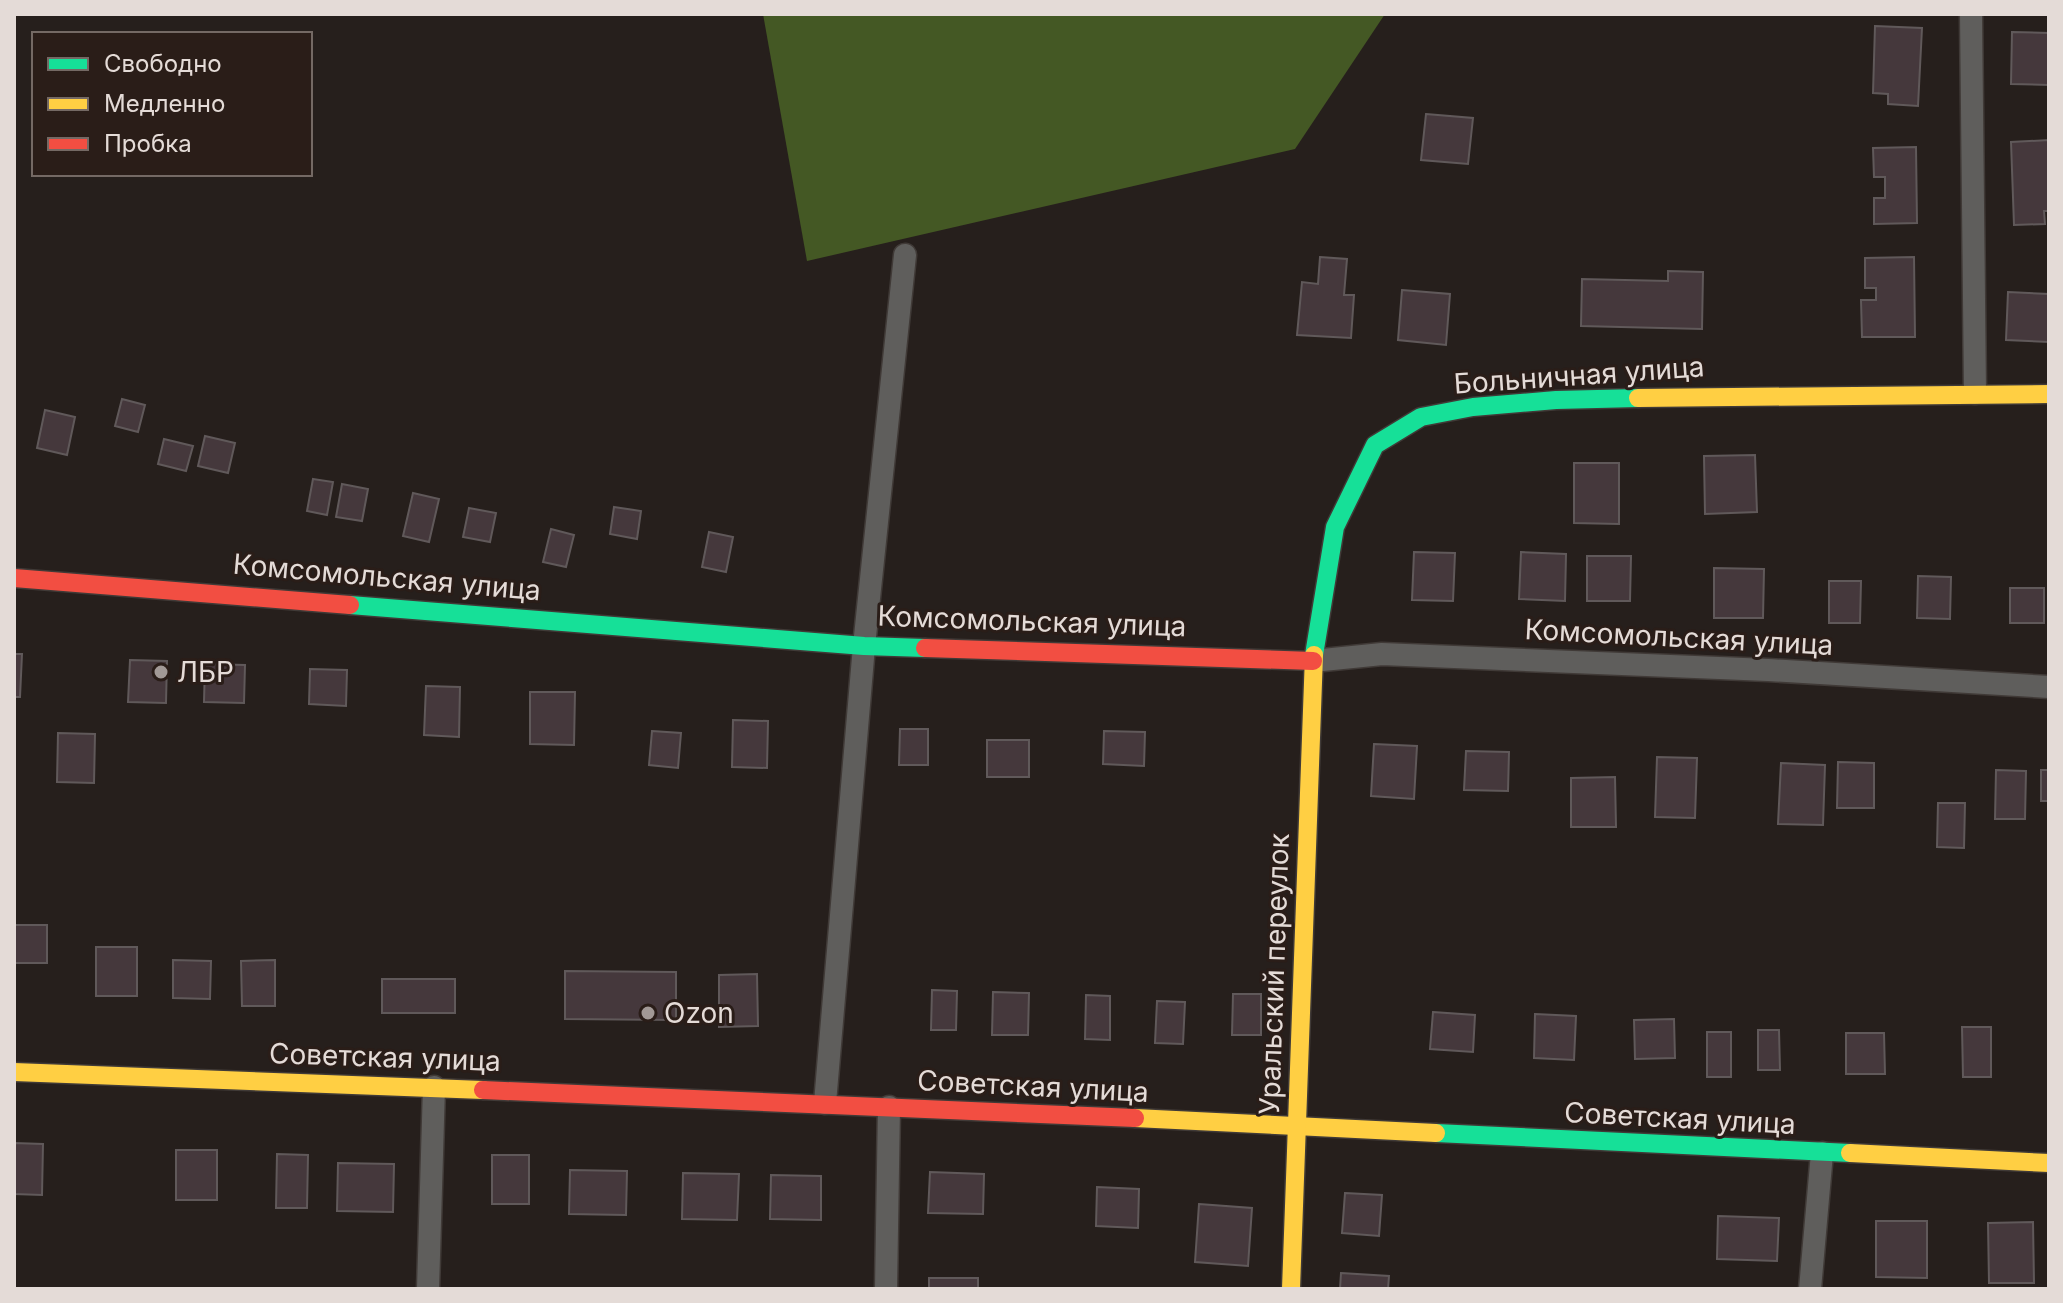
<svg xmlns="http://www.w3.org/2000/svg" width="2063" height="1303" viewBox="0 0 2063 1303" font-family="Inter,sans-serif">
<rect width="100%" height="100%" fill="#261f1c"/>
<path fill="#445824" d="M 763,14 L 1385,14 L 1295,149 L 807,261 Z"/>
<g fill="#45383c" stroke="#60595a" stroke-width="2">
<path d="M 1875,26 L 1922,28 L 1918,106 L 1888,104 L 1888,94 L 1873,93 Z"/>
<path d="M 2012,32 L 2049,33 L 2049,85 L 2011,84 Z"/>
<path d="M 1426,114 L 1473,118 L 1468,164 L 1421,160 Z"/>
<path d="M 2049,140 L 2049,211 L 2044,211 L 2045,224 L 2014,225 L 2011,142 Z"/>
<path d="M 1916,147 L 1917,223 L 1874,224 L 1874,198 L 1885,198 L 1885,177 L 1874,177 L 1873,148 Z"/>
<path d="M 1320,257 L 1347,259 L 1344,295 L 1354,295 L 1351,338 L 1297,335 L 1302,282 L 1318,284 Z"/>
<path d="M 1914,257 L 1915,337 L 1862,337 L 1861,300 L 1876,300 L 1876,288 L 1865,288 L 1865,258 Z"/>
<path d="M 1668,271 L 1703,272 L 1702,329 L 1581,326 L 1582,279 L 1668,281 Z"/>
<path d="M 1402,290 L 1450,294 L 1446,345 L 1398,340 Z"/>
<path d="M 2008,292 L 2049,294 L 2049,342 L 2006,340 Z"/>
<path d="M 122,399 L 145,405 L 138,432 L 115,426 Z"/>
<path d="M 45,410 L 75,417 L 67,455 L 37,448 Z"/>
<path d="M 205,436 L 235,443 L 228,473 L 198,466 Z"/>
<path d="M 164,439 L 193,446 L 186,471 L 158,464 Z"/>
<path d="M 1755,455 L 1757,512 L 1705,514 L 1704,456 Z"/>
<path d="M 1574,463 L 1619,463 L 1619,524 L 1574,523 Z"/>
<path d="M 313,479 L 333,482 L 327,515 L 307,511 Z"/>
<path d="M 342,484 L 368,489 L 362,521 L 336,517 Z"/>
<path d="M 413,493 L 439,499 L 429,542 L 403,536 Z"/>
<path d="M 614,507 L 641,511 L 637,539 L 610,534 Z"/>
<path d="M 469,508 L 496,513 L 490,542 L 463,537 Z"/>
<path d="M 551,529 L 574,535 L 566,567 L 543,562 Z"/>
<path d="M 709,532 L 733,537 L 726,572 L 702,567 Z"/>
<path d="M 1414,552 L 1455,553 L 1453,601 L 1412,600 Z"/>
<path d="M 1521,552 L 1566,554 L 1565,601 L 1519,599 Z"/>
<path d="M 1587,556 L 1631,556 L 1630,601 L 1587,601 Z"/>
<path d="M 1714,568 L 1764,569 L 1763,618 L 1714,618 Z"/>
<path d="M 1918,576 L 1951,577 L 1950,619 L 1917,618 Z"/>
<path d="M 1829,581 L 1861,581 L 1860,623 L 1829,623 Z"/>
<rect x="2010" y="588" width="34" height="35"/>
<path d="M 14,654 L 22,654 L 20,697 L 14,697 Z"/>
<path d="M 130,660 L 167,661 L 166,703 L 128,702 Z"/>
<path d="M 205,664 L 245,665 L 244,703 L 204,702 Z"/>
<path d="M 310,669 L 347,670 L 346,706 L 309,704 Z"/>
<path d="M 426,686 L 460,687 L 459,737 L 424,735 Z"/>
<path d="M 530,692 L 575,692 L 574,745 L 530,744 Z"/>
<path d="M 733,720 L 768,721 L 767,768 L 732,767 Z"/>
<path d="M 900,729 L 928,729 L 928,765 L 899,765 Z"/>
<path d="M 652,731 L 681,733 L 678,768 L 649,765 Z"/>
<path d="M 1104,731 L 1145,732 L 1144,766 L 1103,764 Z"/>
<path d="M 58,733 L 95,734 L 94,783 L 57,782 Z"/>
<rect x="987" y="740" width="42" height="37"/>
<path d="M 1374,744 L 1417,746 L 1414,799 L 1371,796 Z"/>
<path d="M 1466,751 L 1509,752 L 1508,791 L 1464,790 Z"/>
<path d="M 1657,757 L 1697,758 L 1695,818 L 1655,817 Z"/>
<path d="M 1838,762 L 1874,763 L 1874,808 L 1837,808 Z"/>
<path d="M 1781,763 L 1825,765 L 1823,825 L 1778,824 Z"/>
<path d="M 1996,770 L 2026,771 L 2025,819 L 1995,819 Z"/>
<rect x="2041" y="770" width="8" height="31"/>
<path d="M 1615,777 L 1616,827 L 1571,827 L 1571,778 Z"/>
<path d="M 1938,803 L 1965,803 L 1964,848 L 1937,847 Z"/>
<rect x="14" y="925" width="33" height="38"/>
<rect x="96" y="947" width="41" height="49"/>
<path d="M 173,960 L 211,961 L 210,999 L 173,998 Z"/>
<path d="M 275,960 L 275,1006 L 242,1006 L 241,961 Z"/>
<path d="M 565,971 L 676,972 L 676,1020 L 565,1019 Z"/>
<path d="M 757,974 L 758,1026 L 719,1027 L 719,975 Z"/>
<rect x="382" y="979" width="73" height="34"/>
<path d="M 932,990 L 957,991 L 956,1030 L 931,1030 Z"/>
<path d="M 993,992 L 1029,993 L 1028,1035 L 992,1035 Z"/>
<path d="M 1233,994 L 1261,994 L 1261,1035 L 1232,1035 Z"/>
<path d="M 1086,995 L 1110,996 L 1110,1040 L 1085,1039 Z"/>
<path d="M 1157,1001 L 1185,1002 L 1183,1044 L 1155,1043 Z"/>
<path d="M 1433,1012 L 1475,1015 L 1473,1052 L 1430,1049 Z"/>
<path d="M 1535,1014 L 1576,1016 L 1574,1060 L 1534,1058 Z"/>
<path d="M 1674,1019 L 1675,1058 L 1635,1059 L 1634,1020 Z"/>
<path d="M 1962,1027 L 1991,1027 L 1991,1077 L 1963,1077 Z"/>
<path d="M 1758,1030 L 1779,1030 L 1780,1070 L 1758,1070 Z"/>
<rect x="1707" y="1032" width="24" height="45"/>
<path d="M 1846,1033 L 1884,1033 L 1885,1074 L 1846,1074 Z"/>
<path d="M 14,1143 L 43,1144 L 42,1195 L 14,1194 Z"/>
<rect x="176" y="1150" width="41" height="50"/>
<path d="M 277,1154 L 308,1155 L 307,1208 L 276,1208 Z"/>
<rect x="492" y="1155" width="37" height="49"/>
<path d="M 338,1163 L 394,1164 L 393,1212 L 337,1211 Z"/>
<path d="M 570,1170 L 627,1171 L 626,1215 L 569,1214 Z"/>
<path d="M 930,1172 L 984,1174 L 983,1214 L 928,1213 Z"/>
<path d="M 683,1173 L 739,1174 L 737,1220 L 682,1219 Z"/>
<path d="M 771,1175 L 821,1176 L 821,1220 L 770,1219 Z"/>
<path d="M 1097,1187 L 1139,1189 L 1138,1228 L 1096,1226 Z"/>
<path d="M 1345,1193 L 1382,1195 L 1379,1236 L 1342,1233 Z"/>
<path d="M 1199,1204 L 1252,1208 L 1248,1266 L 1195,1262 Z"/>
<path d="M 1718,1216 L 1779,1218 L 1777,1261 L 1717,1259 Z"/>
<path d="M 1876,1221 L 1927,1221 L 1927,1278 L 1876,1277 Z"/>
<path d="M 2033,1222 L 2034,1283 L 1989,1283 L 1988,1223 Z"/>
<path d="M 1341,1273 L 1389,1276 L 1388,1289 L 1340,1289 Z"/>
<rect x="929" y="1278" width="49" height="11"/>
</g>
<g fill="none" stroke-linecap="round" stroke-linejoin="round">
<defs>
<g id="street">
<path d="M 1971,14 L 1975,393"/>
<path d="M 1313,661 L 1382,654 L 1768,670 L 2049,687"/>
<path d="M 825,1103 L 864,646 L 905,255"/>
<path d="M 428,1289 L 434,1087"/>
<path d="M 886,1289 L 889,1107"/>
<path d="M 1810,1289 L 1822,1153"/>
</g>
<g id="fast">
<path d="M 350,605 L 864,646 L 925,648"/>
<path d="M 1314,655 L 1335,527 L 1375,445 L 1421,417 L 1473,407 L 1556,400 L 1638,398"/>
<path d="M 1436,1133 L 1850,1153"/>
</g>
<g id="slow">
<path d="M 1638,398 L 2049,394"/>
<path d="M 14,1072 L 483,1090"/>
<path d="M 1135,1118 L 1436,1133"/>
<path d="M 1850,1153 L 2049,1163"/>
<path d="M 1291,1289 L 1314,655"/>
</g>
<g id="jam">
<path d="M 14,578 L 350,605"/>
<path d="M 925,648 L 1313,661"/>
<path d="M 483,1090 L 1135,1118"/>
</g>
</defs>
<use href="#street" stroke="#403a37" stroke-width="25"/>
<use href="#fast" stroke="#403a37" stroke-width="21"/>
<use href="#slow" stroke="#403a37" stroke-width="21"/>
<use href="#jam" stroke="#403a37" stroke-width="21"/>
<use href="#street" stroke="#5f5e5c" stroke-width="22"/>
<use href="#fast" stroke="#16e098" stroke-width="18"/>
<use href="#slow" stroke="#ffcf43" stroke-width="18"/>
<use href="#jam" stroke="#f24e42" stroke-width="18"/>
</g>
<g fill="#a29996" stroke="#2a1d18" stroke-width="3">
<circle cx="161" cy="672" r="8"/>
<circle cx="648" cy="1013" r="8"/>
</g>
<g text-anchor="middle" dominant-baseline="central" stroke-width="6" stroke-linejoin="round" paint-order="stroke">
<g font-size="28" fill="#e4dbd7" stroke="#2a1d18">
<text transform="translate(1579 375) rotate(-4)">Больничная улица</text>
<text transform="translate(387 577) rotate(5)">Комсомольская улица</text>
<text transform="translate(1032 621) rotate(2)">Комсомольская улица</text>
<text transform="translate(1679 637) rotate(3)">Комсомольская улица</text>
<text transform="translate(1274 974) rotate(-88)">Уральский переулок</text>
<text transform="translate(385 1057) rotate(2)">Советская улица</text>
<text transform="translate(1033 1086) rotate(3)">Советская улица</text>
<text transform="translate(1680 1118) rotate(3)">Советская улица</text>
</g>
<g font-size="28" fill="#e4dbd7" stroke="#2a1d18" text-anchor="start">
<text x="177" y="672">ЛБР</text>
<text x="664" y="1013">Ozon</text>
</g>
</g>
<rect width="2063" height="1303" fill="none" stroke="#e4dbd7" stroke-width="32"/>
<rect x="32" y="32" width="280" height="144" fill="#2a1d18" stroke="#746964" stroke-width="2"/>
<rect x="48" y="58" width="40" height="12" fill="#16e098" stroke="#746964" stroke-width="2"/>
<text x="104" y="72" font-size="24" fill="#e4dbd7">Свободно</text>
<rect x="48" y="98" width="40" height="12" fill="#ffcf43" stroke="#746964" stroke-width="2"/>
<text x="104" y="112" font-size="24" fill="#e4dbd7">Медленно</text>
<rect x="48" y="138" width="40" height="12" fill="#f24e42" stroke="#746964" stroke-width="2"/>
<text x="104" y="152" font-size="24" fill="#e4dbd7">Пробка</text>
</svg>
